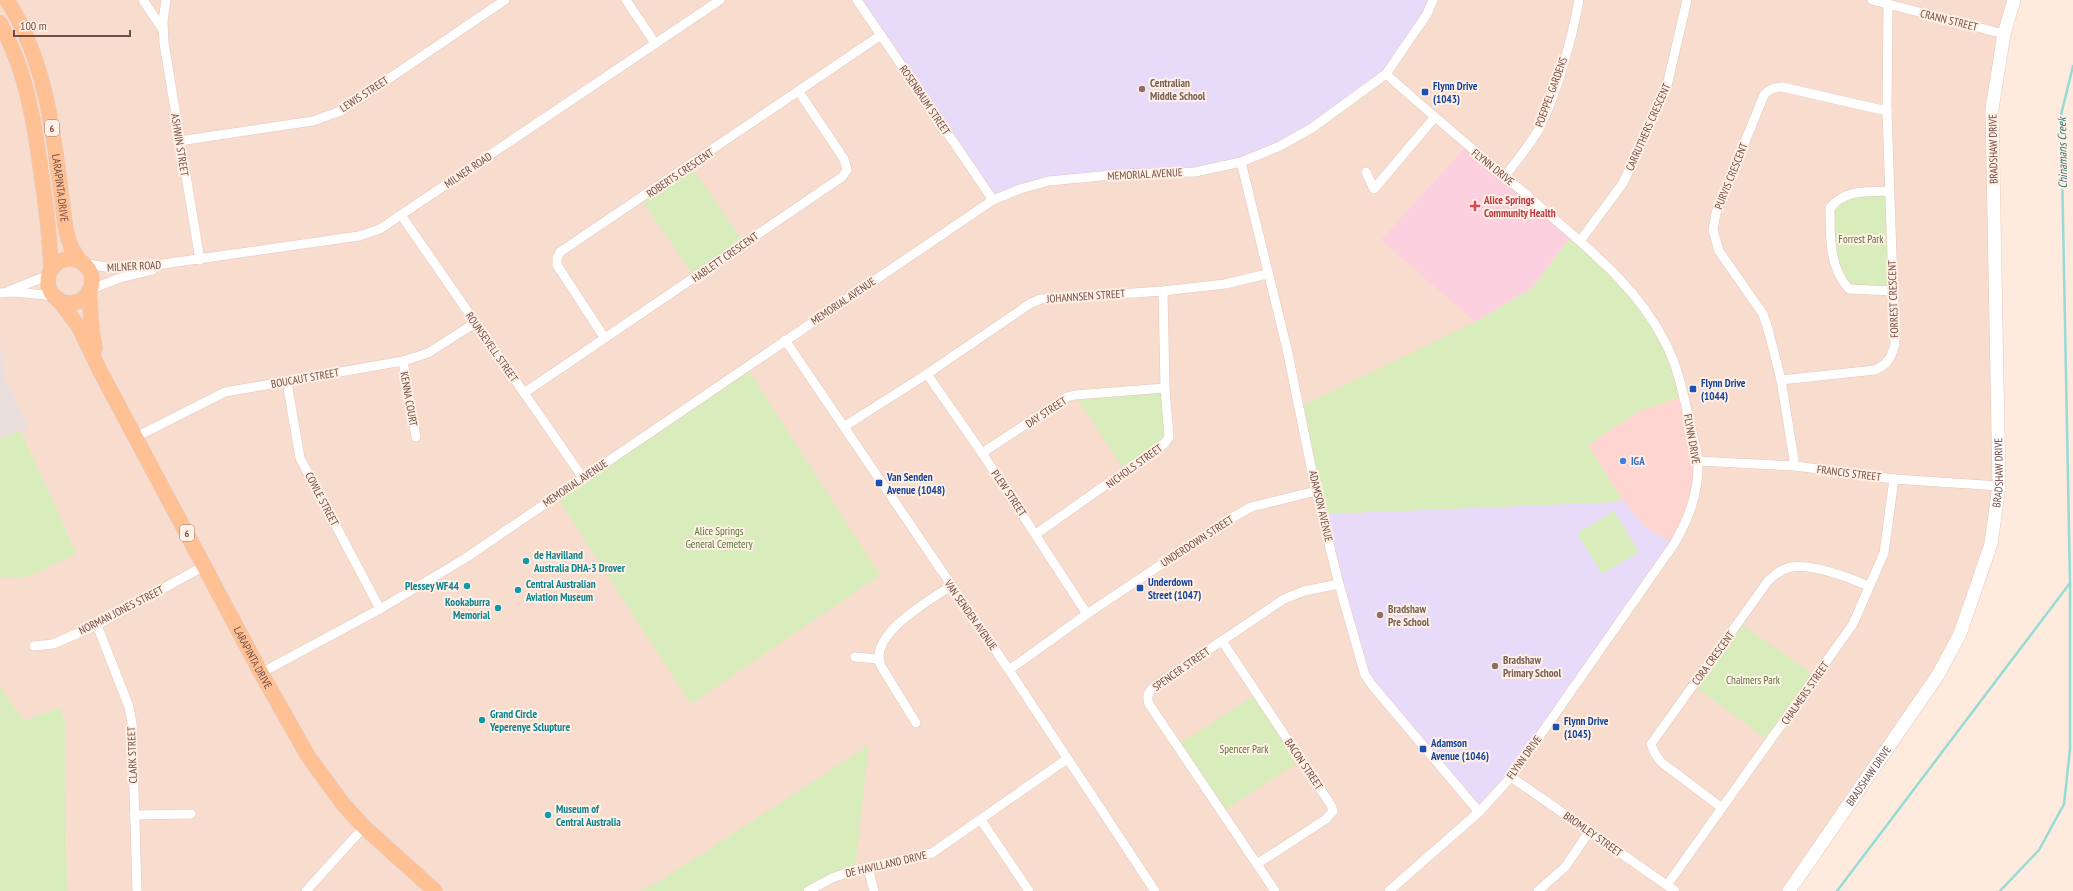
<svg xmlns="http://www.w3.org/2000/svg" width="2073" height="891" viewBox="0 0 2073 891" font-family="'PT Sans Narrow',sans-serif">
<rect width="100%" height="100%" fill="#feebde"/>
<path fill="#f8ddcf" d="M 0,0 L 2014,0 L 1992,109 L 1999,486 L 1991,544 L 1960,634 L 1789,891 L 67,891 L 65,723 L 60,707 L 24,721 L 0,687 L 0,578 L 77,554 L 21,431 L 31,428 L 6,379 L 0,341 Z"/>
<path fill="#ffd5d1" d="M 1684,396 L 1698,461 L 1695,497 L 1674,544 L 1644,526 L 1621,498 L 1588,445 L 1641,410 Z"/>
<path fill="#ebdfdb" d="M 0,341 L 6,379 L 31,428 L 0,438 Z"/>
<g fill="#e8dbfa">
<path d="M 857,0 L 1433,0 L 1386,74 L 1280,146 L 1195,172 L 1049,181 L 993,200 Z"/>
<path d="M 1621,498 L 1644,526 L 1674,544 L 1511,777 L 1479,812 L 1372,685 L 1323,514 L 1617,502 Z"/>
</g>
<path fill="#fdd0df" d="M 1467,145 L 1572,235 L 1532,288 L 1475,322 L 1381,240 Z"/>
<g fill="#d9ecbc">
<path d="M 691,166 L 744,243 L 695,278 L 641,199 Z"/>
<path d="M 1890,191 L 1893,291 L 1849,289 L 1830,246 L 1830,208 L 1838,198 Z"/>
<path d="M 1572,235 L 1651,318 L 1684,396 L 1641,410 L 1588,445 L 1621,498 L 1617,502 L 1323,514 L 1299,407 L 1475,322 L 1532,288 Z"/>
<path d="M 747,368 L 880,575 L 691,704 L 556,496 Z"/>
<path d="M 1165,388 L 1169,437 L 1126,473 L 1075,395 Z"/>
<path d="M 21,431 L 77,554 L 26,577 L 0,578 L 0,438 Z"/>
<path d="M 1614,511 L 1639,552 L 1602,574 L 1577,533 Z"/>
<path d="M 1739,622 L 1816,677 L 1770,742 L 1693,685 Z"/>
<path d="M 0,687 L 24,721 L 60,707 L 65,723 L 67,891 L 0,891 Z"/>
<path d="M 1256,694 L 1301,760 L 1222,812 L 1176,746 Z"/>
<path d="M 869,745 L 855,870 L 808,891 L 639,891 L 657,883 Z"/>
</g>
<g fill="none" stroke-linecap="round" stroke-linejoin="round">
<g stroke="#97dbd7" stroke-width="2.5">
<path d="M 1837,891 L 2070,583"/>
<path d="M 2000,891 L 2039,850 L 2064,804 L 2070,749 L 2070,583 L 2061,115 L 2073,66"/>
</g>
<defs>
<g id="street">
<path d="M 143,0 L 163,30"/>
<path d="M 166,0 L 163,21 L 164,43 L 200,260"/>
<path d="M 626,0 L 655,43"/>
<path d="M 857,0 L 993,200"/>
<path d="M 1872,0 L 2004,34"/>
<path d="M 1386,74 C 1438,121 1493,165 1546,212 C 1591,251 1638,288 1665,342 C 1678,367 1683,393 1689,420 C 1692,433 1697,448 1698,461 C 1699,492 1689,518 1674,544 L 1511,777 L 1479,812 L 1389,891"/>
<path d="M 179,141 L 313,121 L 341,111 L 505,0"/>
<path d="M 1241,162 L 1287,349 L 1316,491 L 1339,584 L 1365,675 L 1372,685 L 1479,812"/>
<path d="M 1366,172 L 1374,189 L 1434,118"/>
<path d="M 1505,176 C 1516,161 1530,145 1539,129 C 1557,93 1572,39 1579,0"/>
<path d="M 1890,191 C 1867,192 1846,189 1830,208 C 1830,235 1829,268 1849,289 L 1893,291"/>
<path d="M 401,215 L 583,478"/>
<path d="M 1580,241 L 1623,183 L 1666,90 L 1687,0"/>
<path d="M 83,263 L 111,268 L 163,264 L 359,236 L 380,229 L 720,0"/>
<path d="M 91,289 L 120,278 L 153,270"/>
<path d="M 9,291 L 49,275"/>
<path d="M 0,293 L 15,292 L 55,296"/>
<path d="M 604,337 L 557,265 L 557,258 L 560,252 L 881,35"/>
<path d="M 785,340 L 1009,670 L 1155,891"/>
<path d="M 403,361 L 416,437"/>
<path d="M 927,374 L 982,453 L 1087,614"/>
<path d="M 1781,380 L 1875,370 C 1888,364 1891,358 1895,344 L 1887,111 L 1888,4"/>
<path d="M 287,382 L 300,458 L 380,609"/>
<path d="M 524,393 L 842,177 L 847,170 L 844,159 L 799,92"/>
<path d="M 845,426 L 927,374 L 1031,303 L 1041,299 L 1163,291 L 1225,284 L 1267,274"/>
<path d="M 136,437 L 225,392 L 403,361 L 428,353 L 475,323"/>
<path d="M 982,453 L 1067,397 L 1075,395 L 1165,388"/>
<path d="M 1698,461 L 1795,466 L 1894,479 L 1999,486"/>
<path d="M 1795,466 L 1781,380 L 1768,329 L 1763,314 L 1719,251 L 1713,230 L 1716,213 L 1764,95 C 1770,89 1774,87 1782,87 L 1887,111"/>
<path d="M 1036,534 L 1165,443 L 1169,437 L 1165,388 L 1163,291"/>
<path d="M 97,625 L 129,707 L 132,723 L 137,891"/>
<path d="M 1222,641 L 1331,805 L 1333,811 L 1326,819 L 1257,864"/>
<path d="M 34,646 L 53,644 L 97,625 L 204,566"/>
<path d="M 855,657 L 878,659"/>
<path d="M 1009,670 L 1087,614 L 1228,520 L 1251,507 L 1316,491"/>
<path d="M 261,673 L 380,609 L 464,559 L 993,200 L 1020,189 L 1049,181 L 1122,174 L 1195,172 L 1241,162 L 1280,146 L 1312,128 L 1386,74 L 1427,14 L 1433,0"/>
<path d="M 916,723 L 881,666 C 867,635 930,600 951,586"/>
<path d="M 1511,777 L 1675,891"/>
<path d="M 1722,808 L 1661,762 L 1654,752 L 1651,744 L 1768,581 C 1774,575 1782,569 1791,567 C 1813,564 1849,577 1868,586"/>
<path d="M 134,815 L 191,814"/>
<path d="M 981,820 L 1029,891"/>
<path d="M 868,868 L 874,891"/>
<path d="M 1667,885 L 1853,624 L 1884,553 L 1894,479"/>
<path d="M 306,891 L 364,827"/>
<path d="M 808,891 L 832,878 L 855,870 L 932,853 L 1067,759"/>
<path d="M 1275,891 L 1149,704 C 1146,695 1149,691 1156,685 L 1284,599 L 1304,591 L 1339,584"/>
<path d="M 1538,891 L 1565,867 L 1589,832"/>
</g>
<g id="secondary">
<path id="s1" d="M 1789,891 L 1938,675 L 1960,634 L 1991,544 L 1999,486 L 1992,109 L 2004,34 L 2014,0"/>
</g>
<g id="primary">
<path id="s2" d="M 7,0 C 51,69 55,152 66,231 L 71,247 L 80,261"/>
<path d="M 0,23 C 26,70 34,120 41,172 C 46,205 50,237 51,270"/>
<circle cx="70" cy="281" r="22"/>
<path d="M 89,291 L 92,332 L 95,348"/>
<path id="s3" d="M 57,298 L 79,327 L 100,371 L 261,673 L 308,756 L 343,804 L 364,827 L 435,891"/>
</g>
</defs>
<use href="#street" stroke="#e4c7bd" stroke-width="10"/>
<use href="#secondary" stroke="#eac6b9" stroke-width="14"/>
<use href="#primary" stroke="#dbd0cf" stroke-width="16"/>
<use href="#street" stroke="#fff" stroke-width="9"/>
<use href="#secondary" stroke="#fff" stroke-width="13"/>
<use href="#primary" stroke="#ffc194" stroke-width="15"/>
</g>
<g fill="#8d6e63" stroke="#fff0e6" stroke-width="1.5">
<circle cx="1142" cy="89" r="4"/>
<circle cx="1380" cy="615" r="4"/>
<circle cx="1495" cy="666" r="4"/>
</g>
<g fill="#1a4fb4" stroke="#fff0e6" stroke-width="1.5">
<rect x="1421" y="88" width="8" height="8" rx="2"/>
<rect x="1689" y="385" width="8" height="8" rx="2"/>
<rect x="875" y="479" width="8" height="8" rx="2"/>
<rect x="1136" y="584" width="8" height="8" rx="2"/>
<rect x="1552" y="723" width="8" height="8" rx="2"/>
<rect x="1419" y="745" width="8" height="8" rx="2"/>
</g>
<path fill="#e0444e" stroke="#fff0e6" stroke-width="1.5" d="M1473 200h4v4h4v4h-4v4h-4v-4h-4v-4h4z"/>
<circle fill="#3f7fe0" stroke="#fff0e6" stroke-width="1.5" cx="1623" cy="461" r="4"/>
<g fill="#0f9aa8" stroke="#fff0e6" stroke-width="1.5">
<circle cx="526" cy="561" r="4"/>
<circle cx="467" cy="586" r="4"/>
<circle cx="518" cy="590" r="4"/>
<circle cx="498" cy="608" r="4"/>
<circle cx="482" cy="720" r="4"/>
<circle cx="548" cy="815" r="4"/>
</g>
<g text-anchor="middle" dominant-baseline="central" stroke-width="4" stroke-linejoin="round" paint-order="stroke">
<g fill="#fff0e6" stroke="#9e7d75" stroke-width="1">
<rect x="45" y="120" width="14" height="16" rx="3"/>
<rect x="180" y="525" width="14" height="16" rx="3"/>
</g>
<g font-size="10" font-weight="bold" fill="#754c45">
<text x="52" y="128">6</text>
<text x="187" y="533">6</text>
</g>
<g font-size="11" fill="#754c45" stroke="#fff0e6">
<text transform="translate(1949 20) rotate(14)">CRANN STREET</text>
<text transform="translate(1551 92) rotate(-70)">POEPPEL GARDENS</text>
<text transform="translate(364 94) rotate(-33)">LEWIS STREET</text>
<text transform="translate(925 100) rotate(56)">ROSENBAUM STREET</text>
<text transform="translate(1648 127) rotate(-66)">CARRUTHERS CRESCENT</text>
<text transform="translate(180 145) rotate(81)">ASHWIN STREET</text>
<text transform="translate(1993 149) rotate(-91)">BRADSHAW DRIVE</text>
<text transform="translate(1493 167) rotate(39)">FLYNN DRIVE</text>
<text transform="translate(468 170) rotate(-34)">MILNER ROAD</text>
<text transform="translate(680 173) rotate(-34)">ROBERTS CRESCENT</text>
<text transform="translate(1145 174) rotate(-3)">MEMORIAL AVENUE</text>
<text transform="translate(1731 176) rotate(-68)">PURVIS CRESCENT</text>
<text stroke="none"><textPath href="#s2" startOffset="197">LARAPINTA DRIVE</textPath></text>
<text transform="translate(725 257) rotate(-35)">HABLETT CRESCENT</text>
<text transform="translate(134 266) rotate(-3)">MILNER ROAD</text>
<text transform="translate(1086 296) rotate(-4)">JOHANNSEN STREET</text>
<text transform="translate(1893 299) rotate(-92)">FORREST CRESCENT</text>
<text transform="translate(843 301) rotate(-34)">MEMORIAL AVENUE</text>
<text transform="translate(492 347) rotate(55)">ROUNSEVELL STREET</text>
<text transform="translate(305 378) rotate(-10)">BOUCAUT STREET</text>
<text transform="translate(409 399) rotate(80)">KENNA COURT</text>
<text transform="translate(1046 412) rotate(-33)">DAY STREET</text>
<text transform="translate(1692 439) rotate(80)">FLYNN DRIVE</text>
<text transform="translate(1134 466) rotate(-36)">NICHOLS STREET</text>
<text transform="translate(1849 473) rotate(7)">FRANCIS STREET</text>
<text stroke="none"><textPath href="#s1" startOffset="476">BRADSHAW DRIVE</textPath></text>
<text transform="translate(575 483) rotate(-34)">MEMORIAL AVENUE</text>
<text transform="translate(1009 493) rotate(56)">PLEW STREET</text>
<text transform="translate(322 499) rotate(62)">COWLE STREET</text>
<text transform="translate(1321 506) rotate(77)">ADAMSON AVENUE</text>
<text transform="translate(1197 541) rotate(-33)">UNDERDOWN STREET</text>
<text transform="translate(121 610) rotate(-27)">NORMAN JONES STREET</text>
<text transform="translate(971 615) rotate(55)">VAN SENDEN AVENUE</text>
<text stroke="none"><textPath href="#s3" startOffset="410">LARAPINTA DRIVE</textPath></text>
<text transform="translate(1713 658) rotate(-54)">CORA CRESCENT</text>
<text transform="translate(1181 669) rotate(-35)">SPENCER STREET</text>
<text transform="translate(1805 693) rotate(-55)">CHALMERS STREET</text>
<text transform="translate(132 755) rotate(-92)">CLARK STREET</text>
<text transform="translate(1524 757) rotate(-54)">FLYNN DRIVE</text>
<text transform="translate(1304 764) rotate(56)">BACON STREET</text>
<text stroke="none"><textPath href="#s1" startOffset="140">BRADSHAW DRIVE</textPath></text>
<text transform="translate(1593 834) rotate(35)">BROMLEY STREET</text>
<text transform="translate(886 864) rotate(-13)">DE HAVILLAND DRIVE</text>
</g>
<g font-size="11" font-weight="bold" fill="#785e54" stroke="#fff0e6" text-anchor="start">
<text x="1150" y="83">Centralian<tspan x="1150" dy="13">Middle School</tspan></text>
<text x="1388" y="609">Bradshaw<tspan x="1388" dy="13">Pre School</tspan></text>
<text x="1503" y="660">Bradshaw<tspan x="1503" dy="13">Primary School</tspan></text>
</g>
<g font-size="11" font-weight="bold" fill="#164399" stroke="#fff0e6" text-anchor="start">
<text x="1433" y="86">Flynn Drive<tspan x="1433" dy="13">(1043)</tspan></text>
<text x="1701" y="383">Flynn Drive<tspan x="1701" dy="13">(1044)</tspan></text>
<text x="887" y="477">Van Senden<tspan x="887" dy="13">Avenue (1048)</tspan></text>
<text x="1148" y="582">Underdown<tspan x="1148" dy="13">Street (1047)</tspan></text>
<text x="1564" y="721">Flynn Drive<tspan x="1564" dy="13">(1045)</tspan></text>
<text x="1431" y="743">Adamson<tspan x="1431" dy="13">Avenue (1046)</tspan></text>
</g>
<g font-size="11" font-weight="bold" fill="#be3a42" stroke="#fff0e6" text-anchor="start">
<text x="1484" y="200">Alice Springs<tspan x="1484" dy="13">Community Health</tspan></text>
</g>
<g font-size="11" fill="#58763a" stroke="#fff0e6">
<text x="1861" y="239">Forrest Park</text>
<text x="719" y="531">Alice Springs<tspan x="719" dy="13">General Cemetery</tspan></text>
<text x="1753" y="680">Chalmers Park</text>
<text x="1244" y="749">Spencer Park</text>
</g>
<g font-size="11" font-weight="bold" fill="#366cbe" stroke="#fff0e6" text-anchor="start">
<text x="1631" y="461">IGA</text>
</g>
<g font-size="11" font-weight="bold" fill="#0d838f" stroke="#fff0e6" text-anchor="start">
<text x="534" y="555">de Havilland<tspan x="534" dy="13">Australia DHA-3 Drover</tspan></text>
<text x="526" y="584">Central Australian<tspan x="526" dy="13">Aviation Museum</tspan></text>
<text x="459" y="586" text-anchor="end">Plessey WF44</text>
<text x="490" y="602" text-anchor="end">Kookaburra<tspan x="490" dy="13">Memorial</tspan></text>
<text x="490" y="714">Grand Circle<tspan x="490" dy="13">Yeperenye Sclupture</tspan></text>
<text x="556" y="809">Museum of<tspan x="556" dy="13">Central Australia</tspan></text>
</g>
<g font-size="12" font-style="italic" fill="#357573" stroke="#fff0e6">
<text transform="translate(2062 153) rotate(-91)">Chinamans Creek</text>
</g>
</g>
<path d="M14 30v6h116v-6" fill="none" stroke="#754c45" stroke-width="2"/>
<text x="20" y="30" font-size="12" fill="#754c45" stroke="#fff0e6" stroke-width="3" paint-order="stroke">100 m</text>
</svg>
